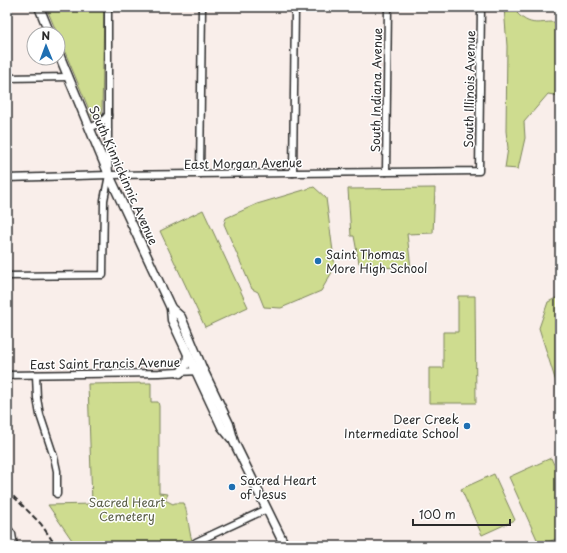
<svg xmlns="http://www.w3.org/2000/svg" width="567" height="553" viewBox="0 0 567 553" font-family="'Playpen Sans',sans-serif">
<rect width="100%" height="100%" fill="#f9eeea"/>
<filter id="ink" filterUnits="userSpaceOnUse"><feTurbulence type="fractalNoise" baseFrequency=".025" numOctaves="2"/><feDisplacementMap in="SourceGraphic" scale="8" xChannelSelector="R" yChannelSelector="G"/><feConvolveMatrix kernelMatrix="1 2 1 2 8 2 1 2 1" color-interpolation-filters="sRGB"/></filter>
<g filter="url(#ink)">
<g fill="#cedc8f" stroke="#7c845d">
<path d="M 46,7 L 104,7 L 102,113 L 101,117 L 97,120 L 93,119 Z"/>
<path d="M 504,7 L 520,7 L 517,13 C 533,30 543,19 560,23 L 560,96 L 548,94 L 524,122 L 525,138 L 518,169 L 505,168 L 508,148 L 506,131 L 507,46 Z"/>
<path d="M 314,187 L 326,198 L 335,267 L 321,291 L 281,308 L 264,307 L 258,292 L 252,289 L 224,224 L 226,218 L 257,204 Z"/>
<path d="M 435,188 L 433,233 L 407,234 L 411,268 L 365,267 L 359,263 L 354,236 L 351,236 L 348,189 Z"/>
<path d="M 203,210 L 248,307 L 205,327 L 160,231 Z"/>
<path d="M 458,296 L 475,296 L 476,403 L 429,403 L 429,368 L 443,368 L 443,332 L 458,332 Z"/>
<path d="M 560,296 L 560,417 L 556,382 L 539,328 L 548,302 Z"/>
<path d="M 151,383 L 151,402 L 158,402 L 159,406 L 159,493 L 168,494 L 165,500 L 173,504 L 175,503 L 184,503 C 189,517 188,532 194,546 L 76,546 L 48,505 L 92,504 L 88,384 Z"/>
<path d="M 551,458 L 560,478 L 560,537 L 540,546 L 509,477 Z"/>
<path d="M 494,474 L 515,520 L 482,535 L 461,489 Z"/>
</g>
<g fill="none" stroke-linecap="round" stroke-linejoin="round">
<defs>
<g id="street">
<path d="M 7,78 L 69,77"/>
<path d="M 90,128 L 102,122 L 108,115"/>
<path d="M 386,172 L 388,7"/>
<path d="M 293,173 L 295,7"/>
<path d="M 200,174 L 202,7"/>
<path d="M 7,178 L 109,175 L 479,171 L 481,7"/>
<path d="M 7,276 L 103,275 L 104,200 L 109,175 L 108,153 L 108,7"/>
<path d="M 7,375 L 159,373 L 199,371"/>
<path d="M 36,375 L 37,398 L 40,415 L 54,457 L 57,471 L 57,494"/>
<path d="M 7,528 L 12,534 L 14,546"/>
<path d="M 196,542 L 267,509"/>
</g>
<g id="secondary">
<path d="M 39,7 L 50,34"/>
<path d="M 58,52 L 109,175 L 171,308 L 181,317 L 203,370 L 229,424 L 234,442 L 285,546"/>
<path d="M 171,308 L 172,320 L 222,427 L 231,438"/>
<path d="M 180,373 C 186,367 188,362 188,354"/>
</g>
</defs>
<use href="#street" stroke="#2b2b2b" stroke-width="9"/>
<use href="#secondary" stroke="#2b2b2b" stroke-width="11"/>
<use href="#street" stroke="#fff" stroke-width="6"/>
<use href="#secondary" stroke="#fff" stroke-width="8"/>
<path stroke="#2b2b2b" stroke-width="2" stroke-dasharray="6 3" stroke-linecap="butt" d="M 7,490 L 41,524 L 56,546"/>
</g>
</g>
<g fill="#1f6fb2" stroke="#fff" stroke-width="1.5">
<circle cx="318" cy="261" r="4"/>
<circle cx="467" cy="426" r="4"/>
<circle cx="232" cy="487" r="4"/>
</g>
<g text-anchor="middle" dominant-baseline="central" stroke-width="3" stroke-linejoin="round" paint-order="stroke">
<g font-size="12" fill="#2b2b2b" stroke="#fff">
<text transform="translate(469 89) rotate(-89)">South Illinois Avenue</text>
<text transform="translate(376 90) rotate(-89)">South Indiana Avenue</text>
<text transform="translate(243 163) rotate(-1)">East Morgan Avenue</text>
<text transform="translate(124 175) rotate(66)">South Kinnickinnic Avenue</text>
<text transform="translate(105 363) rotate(-1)">East Saint Francis Avenue</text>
</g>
<g font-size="12" fill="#2b2b2b" stroke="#fff" text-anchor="start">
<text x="326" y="254">Saint Thomas<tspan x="326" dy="14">More High School</tspan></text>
<text x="459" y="419" text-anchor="end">Deer Creek<tspan x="459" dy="14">Intermediate School</tspan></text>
<text x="240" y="480">Sacred Heart<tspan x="240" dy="14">of Jesus</tspan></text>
</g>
<g font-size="12" fill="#5c6049" stroke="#fff">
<text x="127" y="502">Sacred Heart<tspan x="127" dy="14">Cemetery</tspan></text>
</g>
</g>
<rect width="567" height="553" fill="none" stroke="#fff" stroke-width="24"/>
<rect x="12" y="12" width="543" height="529" fill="none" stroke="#2b2b2b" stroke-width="1.5" filter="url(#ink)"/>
<g transform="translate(46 46) rotate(359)"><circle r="19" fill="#ffffff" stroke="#aaaaaa"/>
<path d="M0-3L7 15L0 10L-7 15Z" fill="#1f6fb2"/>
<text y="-6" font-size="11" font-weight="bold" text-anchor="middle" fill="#2b2b2b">N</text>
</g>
<path d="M413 519v6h97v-6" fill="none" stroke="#2b2b2b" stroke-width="2"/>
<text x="419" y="519" font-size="12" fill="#2b2b2b" stroke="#ffffff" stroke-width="3" paint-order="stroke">100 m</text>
</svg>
